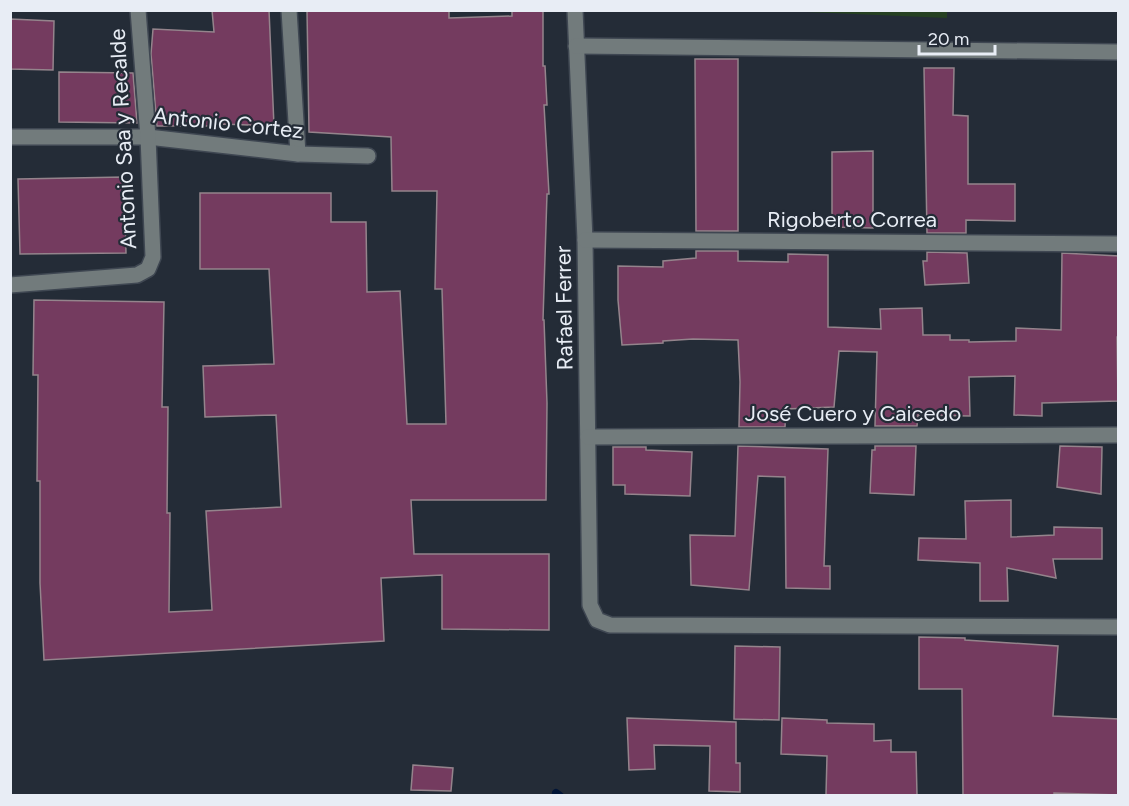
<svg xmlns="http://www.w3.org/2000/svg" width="1129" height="806" viewBox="0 0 1129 806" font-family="Figtree,sans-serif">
<rect width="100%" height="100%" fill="#242c37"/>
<path fill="#264122" d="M 947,11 L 947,18 L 784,11 L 947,10 Z"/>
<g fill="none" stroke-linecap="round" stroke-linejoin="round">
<path stroke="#001436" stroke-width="8" d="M 556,793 L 560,796"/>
</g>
<g fill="#743b5f" stroke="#94848c" stroke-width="1.5">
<path d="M 212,10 L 269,10 L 274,126 L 221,124 L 221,126 L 157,126 L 151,54 L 153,29 L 214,32 Z"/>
<path d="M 307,10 L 449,10 L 449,18 L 512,16 L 512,10 L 543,10 L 543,66 L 545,66 L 547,105 L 544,105 L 549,194 L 547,194 L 543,320 L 544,320 L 547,403 L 546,500 L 411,500 L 414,554 L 549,554 L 549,630 L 442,629 L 442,575 L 381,578 L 384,641 L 44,660 L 40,583 L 40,481 L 37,481 L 38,375 L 33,375 L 34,300 L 164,302 L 162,407 L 168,407 L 167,513 L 170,513 L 169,612 L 212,610 L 206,511 L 281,507 L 276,415 L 205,417 L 203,366 L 274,364 L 269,269 L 200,269 L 200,193 L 331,193 L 331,222 L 366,222 L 367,292 L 400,291 L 407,424 L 446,424 L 442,289 L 435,289 L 437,191 L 392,191 L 391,137 L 309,132 Z"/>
<path d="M 10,19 L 54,21 L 53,70 L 10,69 Z"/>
<path d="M 695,59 L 738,59 L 738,231 L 696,231 Z"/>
<path d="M 924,68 L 954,68 L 953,115 L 968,116 L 968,184 L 1015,184 L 1015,221 L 966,220 L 966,233 L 927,233 Z"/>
<path d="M 59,72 L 133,73 L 137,123 L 59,122 Z"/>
<path d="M 873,151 L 873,228 L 832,227 L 832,152 Z"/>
<path d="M 124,177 L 126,253 L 20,254 L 18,179 Z"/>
<path d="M 696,251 L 738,251 L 738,261 L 788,262 L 788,254 L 828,255 L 828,327 L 881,329 L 880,309 L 922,308 L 923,335 L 950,335 L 950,340 L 969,340 L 969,342 L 1016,341 L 1016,328 L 1061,330 L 1062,253 L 1119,256 L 1119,337 L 1117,337 L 1118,401 L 1042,403 L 1042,416 L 1014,415 L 1015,376 L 969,377 L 970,416 L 918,415 L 917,426 L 875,426 L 877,352 L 839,351 L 834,407 L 786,409 L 785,427 L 739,427 L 740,382 L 738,340 L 693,339 L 663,341 L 663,343 L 622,345 L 618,300 L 618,266 L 663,267 L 663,261 L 696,258 Z"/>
<path d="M 927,252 L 967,253 L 969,283 L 925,285 L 923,261 L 927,261 Z"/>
<path d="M 738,446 L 828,449 L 824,566 L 830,566 L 830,589 L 786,588 L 785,477 L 758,476 L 749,590 L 691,585 L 690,535 L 735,536 Z"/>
<path d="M 875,446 L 916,446 L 914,495 L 870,493 L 872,450 L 875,450 Z"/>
<path d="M 1060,446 L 1102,447 L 1101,494 L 1057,487 Z"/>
<path d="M 613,447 L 646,447 L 646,450 L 692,452 L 690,496 L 625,494 L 625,485 L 613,485 Z"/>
<path d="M 1011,500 L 1011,537 L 1054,535 L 1054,527 L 1102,528 L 1102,559 L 1053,559 L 1056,578 L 1007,568 L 1008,601 L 980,601 L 980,563 L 918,560 L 919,538 L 966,539 L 965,501 Z"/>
<path d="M 919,637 L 965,638 L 965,640 L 1058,646 L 1053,716 L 1119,719 L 1119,795 L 1054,793 L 1054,795 L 963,795 L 962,689 L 919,689 Z"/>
<path d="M 735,646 L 780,647 L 779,720 L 734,719 Z"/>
<path d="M 627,718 L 736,722 L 736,763 L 740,763 L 740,792 L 709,791 L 710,746 L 654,745 L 655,769 L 629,770 Z"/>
<path d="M 782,718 L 827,720 L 827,723 L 874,724 L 874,741 L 891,740 L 891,752 L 916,752 L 917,795 L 826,795 L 827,756 L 781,754 Z"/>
<path d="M 413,765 L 453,768 L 451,791 L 411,790 Z"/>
</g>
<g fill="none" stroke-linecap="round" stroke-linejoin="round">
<defs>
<g id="minor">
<path d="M 289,10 L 298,154"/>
<path d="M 575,10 L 585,240 L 590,605 L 597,620 L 610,625 L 1118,627"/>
<path d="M 576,46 L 1118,52"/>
<path d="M 10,137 L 148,137 L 298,154 L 368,156"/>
<path d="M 585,240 L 1118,244"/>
<path d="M 10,285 L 137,275 L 148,269 L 153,257 L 148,137 L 138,10"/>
<path d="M 588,437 L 1118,435"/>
</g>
</defs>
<use href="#minor" stroke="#3f4752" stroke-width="18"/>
<use href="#minor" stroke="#727b7c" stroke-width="15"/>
</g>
<g text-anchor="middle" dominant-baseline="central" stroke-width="4.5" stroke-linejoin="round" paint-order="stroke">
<g font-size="22" fill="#e8edf5" stroke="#242c37">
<text transform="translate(228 123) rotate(6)">Antonio Cortez</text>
<text transform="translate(123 139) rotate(-93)">Antonio Saa y Recalde</text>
<text x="852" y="219">Rigoberto Correa</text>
<text transform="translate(564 308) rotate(-91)">Rafael Ferrer</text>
<text x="853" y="413">José Cuero y Caicedo</text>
</g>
</g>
<rect width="1129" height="806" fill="none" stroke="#e8edf5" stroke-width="24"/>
<path d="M919 45v9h76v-9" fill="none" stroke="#e8edf5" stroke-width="3"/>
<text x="928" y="45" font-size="18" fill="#e8edf5" stroke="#242c37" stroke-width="4.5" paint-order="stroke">20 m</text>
</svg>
